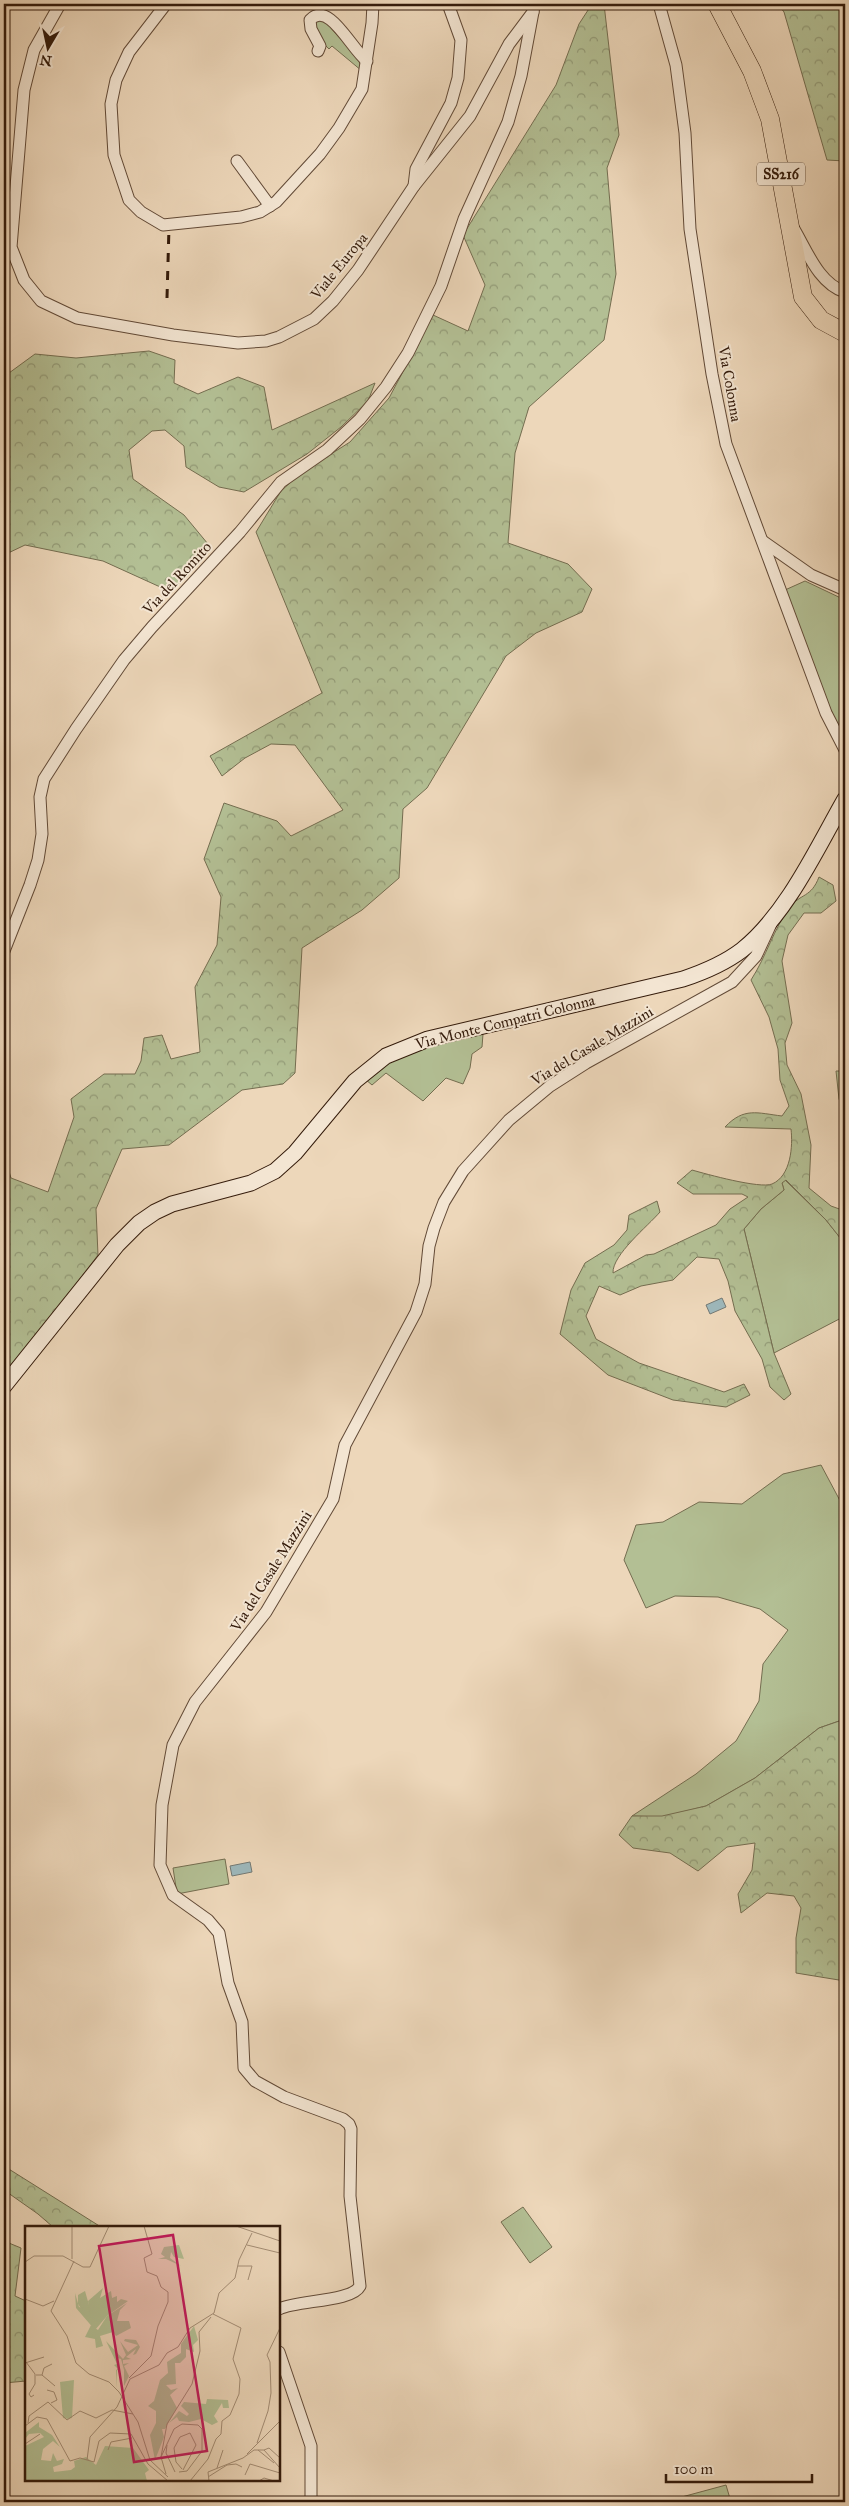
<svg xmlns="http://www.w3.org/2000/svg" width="849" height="2506" viewBox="0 0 849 2506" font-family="'IM FELL Great Primer',serif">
<defs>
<pattern id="forest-crowns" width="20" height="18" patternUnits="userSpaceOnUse" patternTransform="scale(1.25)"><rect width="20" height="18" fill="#b3bf94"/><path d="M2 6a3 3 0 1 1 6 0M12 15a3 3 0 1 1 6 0" fill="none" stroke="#929a77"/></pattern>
</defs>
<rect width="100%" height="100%" fill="#edd7ba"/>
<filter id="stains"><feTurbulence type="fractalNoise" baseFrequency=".004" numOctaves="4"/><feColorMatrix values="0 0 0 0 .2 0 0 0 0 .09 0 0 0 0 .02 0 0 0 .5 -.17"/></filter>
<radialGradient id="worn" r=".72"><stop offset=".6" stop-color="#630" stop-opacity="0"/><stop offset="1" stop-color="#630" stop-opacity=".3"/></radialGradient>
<g fill="#b3bf94" stroke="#746d50">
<path d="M 315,18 L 326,21 C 335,37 360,53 362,71 L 332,46 L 329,49 L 317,37 Z"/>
<path d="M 805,581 L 845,600 L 845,742 L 827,701 L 785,590 Z"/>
<path d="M 483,1034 L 482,1047 L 472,1054 L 470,1068 L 463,1084 L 446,1078 L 423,1101 L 386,1073 L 372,1085 L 365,1079 L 390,1061 L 412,1051 Z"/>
<path d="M 785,1180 L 826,1220 L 845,1244 L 845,1316 L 774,1353 L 744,1229 L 761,1209 L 784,1190 L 782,1183 Z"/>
<path d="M 821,1465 L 845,1510 L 845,1719 L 819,1728 L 755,1778 L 706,1806 L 662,1817 L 632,1816 L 696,1774 L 736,1741 L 759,1701 L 763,1664 L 788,1630 L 760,1609 L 718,1597 L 675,1596 L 646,1608 L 624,1560 L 636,1525 L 663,1522 L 699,1502 L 742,1504 L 783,1474 Z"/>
<path d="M 225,1859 L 229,1884 L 177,1894 L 173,1868 Z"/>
<path d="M 523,2207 L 552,2247 L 530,2263 L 501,2222 Z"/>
<path d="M 726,2485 L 731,2502 L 679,2502 L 678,2498 Z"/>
</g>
<g fill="url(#forest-crowns)" stroke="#746d50">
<path d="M 592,4 L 604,4 L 619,135 L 607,168 L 616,274 L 604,340 L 529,407 L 515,453 L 508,543 L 568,564 L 592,589 L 582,612 L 536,633 L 506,656 L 427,788 L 403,809 L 399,878 L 362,910 L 302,948 L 295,1073 L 283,1084 L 242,1090 L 169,1145 L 122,1149 L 96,1209 L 98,1255 L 24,1353 L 4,1375 L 4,1155 L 11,1178 L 48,1192 L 74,1117 L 71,1099 L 104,1074 L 135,1074 L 141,1061 L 144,1038 L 162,1035 L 171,1059 L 200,1052 L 195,987 L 217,945 L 221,897 L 204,859 L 224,803 L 277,821 L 291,836 L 343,810 L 295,745 L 271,744 L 245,758 L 222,776 L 210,756 L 322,693 L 256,532 L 281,491 L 301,473 L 350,442 L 389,398 L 433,315 L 468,331 L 485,285 L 463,235 L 556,85 L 579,24 Z"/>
<path d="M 778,4 L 845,4 L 845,161 L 827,160 L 784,12 Z"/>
<path d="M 149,351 L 175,360 L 174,383 L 198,394 L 238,377 L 264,387 L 272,430 L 375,383 L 368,401 L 341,427 L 307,454 L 244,492 L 219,487 L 186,467 L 184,446 L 165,430 L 152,431 L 129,450 L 133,479 L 184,515 L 208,544 L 187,577 L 169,591 L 103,561 L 25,545 L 4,555 L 4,371 L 9,373 L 35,354 L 76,358 Z"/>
<path d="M 819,877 L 833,885 L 836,901 L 821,913 L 804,913 L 788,935 L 782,961 L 792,1023 L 785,1043 L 787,1065 L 801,1094 L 811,1145 L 809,1188 L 831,1206 L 845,1211 L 845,1244 L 826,1220 L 786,1180 L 782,1183 L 784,1190 L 761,1209 L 744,1229 L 774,1353 L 791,1394 L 784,1400 L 770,1387 L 762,1359 L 735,1311 L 728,1281 L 719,1259 L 697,1257 L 673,1280 L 641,1286 L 620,1295 L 599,1286 L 586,1316 L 596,1339 L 639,1363 L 724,1392 L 744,1384 L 750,1395 L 726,1407 L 673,1400 L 608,1375 L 560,1334 L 571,1290 L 585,1263 L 614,1245 L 627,1230 L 629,1215 L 657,1201 L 660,1212 C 648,1226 612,1255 613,1273 L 646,1255 L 654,1254 L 716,1225 L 730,1209 L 748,1197 L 742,1194 L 693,1194 L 677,1183 L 692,1170 C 706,1174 760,1189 772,1184 C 791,1176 793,1146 791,1129 L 725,1127 C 744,1107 757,1113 782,1116 L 789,1106 L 780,1080 L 778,1049 L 769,1017 L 751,980 C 766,957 774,928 790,907 C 801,893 811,898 819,877 Z"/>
<path d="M 836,1071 L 845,1071 L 845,1115 L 839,1099 Z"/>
<path d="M 845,1719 L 845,1981 L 796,1973 L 796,1938 L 801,1908 L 794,1896 L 767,1893 L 741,1913 L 738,1894 L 752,1870 L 755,1843 L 727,1847 L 698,1871 L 670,1853 L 633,1848 L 619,1835 L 632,1816 L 662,1816 L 706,1806 L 755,1778 L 819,1728 Z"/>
<path d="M 4,2166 L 101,2227 L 53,2227 L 38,2214 L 4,2190 Z"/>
<path d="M 4,2241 L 21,2248 L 15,2296 L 26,2301 L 26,2381 L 4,2383 Z"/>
</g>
<g fill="#9db7ba" stroke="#737974">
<path d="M 722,1298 L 726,1307 L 710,1314 L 706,1305 Z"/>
<path d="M 250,1862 L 252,1872 L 232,1876 L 230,1866 Z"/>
</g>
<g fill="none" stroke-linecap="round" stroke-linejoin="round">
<defs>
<g id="street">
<path d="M 60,4 L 34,50 L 24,90 L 11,247 L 24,280 L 41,301 L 77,318 L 173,335 L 238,343 L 266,341 L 279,337 L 314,319 L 333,301 L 358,270 L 414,186 L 470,116 L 509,44 L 533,12 L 534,4"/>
<path d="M 166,4 L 129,52 L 116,80 L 111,104 L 114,155 L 129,200 L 141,212 L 163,225 L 241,217 L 260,212 L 276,202 L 320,154 L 339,128 L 362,89 L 372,23 L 373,4"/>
<path d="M 659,4 L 676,65 L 685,133 L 690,229 L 712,374 L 726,444 L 826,713 L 845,750"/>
<path d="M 318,51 L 320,46 L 311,29 L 310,20 C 329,0 351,49 367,61"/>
<path d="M 237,161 L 270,206"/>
<path d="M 414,186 L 416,169 L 451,103 L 458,78 L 461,40 L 448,4"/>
<path d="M 794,229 C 807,251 819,284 845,292"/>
<path d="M 764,542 L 811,575 L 845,590"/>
<path d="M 4,951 L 30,885 L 38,860 L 42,834 L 40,797 L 44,779 L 76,729 L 124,660 L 152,627 L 240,532 L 281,482 L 327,450 L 360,419 L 386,387 L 408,353 L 441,286 L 464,219 L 508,122 L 521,76 L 533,12"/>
<path d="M 279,2309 C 297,2300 352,2302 360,2286 L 350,2196 L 351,2129 L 349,2124 L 343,2119 L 284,2097 L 255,2081 L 244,2068 L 242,2022 L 228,1983 L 219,1933 L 208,1920 L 173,1895 L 160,1865 L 162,1805 L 173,1745 L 195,1702 L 266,1612 L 333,1499 L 345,1445 L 416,1312 L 425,1284 L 429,1246 L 434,1228 L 444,1202 L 463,1171 L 509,1120 L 550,1086 L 586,1063 L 732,982 L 756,956 L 771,924"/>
<path d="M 279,2352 L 311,2446 L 311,2502"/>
</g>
<path id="secondary" d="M 4,1386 L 117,1245 L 139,1223 L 155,1212 L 172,1204 L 251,1183 L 275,1171 L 295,1153 L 355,1081 L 386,1056 L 428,1039 L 683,979 C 704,972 725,963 742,950 C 787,914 817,848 845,799"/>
<path id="primary" d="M 717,4 L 752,71 L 770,119 L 803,297 L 821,320 L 845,333"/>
</defs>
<use href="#street" stroke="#624a37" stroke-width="13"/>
<use href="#secondary" stroke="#341b0b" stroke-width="17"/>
<use href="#primary" stroke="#341b0b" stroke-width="19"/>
<use href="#street" stroke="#f3e5d2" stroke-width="11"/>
<use href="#secondary" stroke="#f3e5d2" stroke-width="15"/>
<use href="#primary" stroke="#edd7ba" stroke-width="18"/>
<path stroke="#341b0b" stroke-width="3" stroke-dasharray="9 9" stroke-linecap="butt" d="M 167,298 L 169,227"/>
</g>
<g text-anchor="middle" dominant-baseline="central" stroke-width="4" stroke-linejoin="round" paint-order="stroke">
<rect fill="#f3e5d2" stroke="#6d5847" stroke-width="1" x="757" y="162.5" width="48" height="23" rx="4"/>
<g font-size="14" font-weight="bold" fill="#341b0b">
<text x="781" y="174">SS216</text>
</g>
<g font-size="15" fill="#341b0b" stroke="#f3e5d2">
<text transform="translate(339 266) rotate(-51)">Viale Europa</text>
<text transform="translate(730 384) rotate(80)">Via Colonna</text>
<text transform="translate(177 578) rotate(-47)">Via del Romito</text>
<text transform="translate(505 1022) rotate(-14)">Via Monte Compatri Colonna</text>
<text transform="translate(592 1046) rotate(-31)">Via del Casale Mazzini</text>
<text transform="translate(271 1571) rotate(-58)">Via del Casale Mazzini</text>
</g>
</g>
<g transform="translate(25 2226)">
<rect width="255" height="255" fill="#edd7ba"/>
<path d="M 60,65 L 66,86 L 66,88 L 57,84 L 53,78 L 53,69 ZM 102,77 L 95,84 L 92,95 L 104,95 L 106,102 L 91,110 L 88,106 L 75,110 L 78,120 L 71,122 L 70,113 L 60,111 L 66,99 L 73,104 L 82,90 ZM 49,154 L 47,192 L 43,193 L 38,192 L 35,156 Z" fill="#b3bf94"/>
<path d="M 154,19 L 159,33 L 149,31 L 146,26 L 145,32 L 156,40 L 141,33 L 133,33 L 140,31 L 136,28 L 139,21 ZM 78,62 L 75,72 L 86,65 L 87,72 L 92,70 L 92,76 L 96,73 L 103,75 L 82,90 L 70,104 L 51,82 L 50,67 L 54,81 L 63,83 L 65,87 L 63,75 ZM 169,100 L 173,114 L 168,119 L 169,126 L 161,123 L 161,131 L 155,137 L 150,137 L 151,158 L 141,159 L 146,164 L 153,162 L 145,169 L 152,182 L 140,203 L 137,203 L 139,211 L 130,234 L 125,209 L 131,197 L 131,185 L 123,180 L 129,175 L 135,154 L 143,147 L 142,136 L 156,127 L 156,118 ZM 100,113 L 111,114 L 115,121 L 111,128 L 108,129 L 111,123 L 101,131 L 106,133 L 98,134 L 98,138 L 104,137 L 99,140 L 104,150 L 99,160 L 99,144 L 96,133 L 92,132 L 95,144 L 92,144 L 92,162 L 91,144 L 93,143 L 89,139 L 92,138 L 81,115 L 98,133 L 101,129 L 95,115 L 103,126 L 113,119 L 99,115 ZM 182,173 L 203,174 L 204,182 L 198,182 L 197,177 L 189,190 L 193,196 L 187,199 L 176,193 L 164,196 L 154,195 L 152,191 L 144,197 L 154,185 L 162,190 L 164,188 L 156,180 L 159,176 L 181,178 ZM 14,196 L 14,201 L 27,209 L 35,221 L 28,215 L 18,223 L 16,234 L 26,235 L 28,227 L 32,235 L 39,233 L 37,238 L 28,241 L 29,246 L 46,244 L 50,241 L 49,235 L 61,231 L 71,239 L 80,220 L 108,222 L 124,244 L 120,247 L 122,255 L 0,255 L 0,220 L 19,211 L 15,207 L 4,208 L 0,213 L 0,207 Z" fill="#b3bf94"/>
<path fill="none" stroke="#a38c74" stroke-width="1" d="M 47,0 L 47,33M 211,0 L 255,15M 222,19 L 255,27M 49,35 L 26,85 L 42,110 L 51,137 L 64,148 L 84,156 L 94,166 L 113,196 L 125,234 L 143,251M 0,36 L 9,30 L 38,30 L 58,41 L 65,41 L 84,0M 213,40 L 227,40 L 223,54M 0,73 L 18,80 L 29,75M 1,136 L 10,148M 0,137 L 19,131M 11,149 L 17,149 L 30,160M 17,149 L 19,142 L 27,138M 104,152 L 126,130 L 133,100 L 143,76 L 143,66 L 136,61 L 132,50 L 122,46 L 119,32 L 127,28 L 119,0M 22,164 L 29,166 L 32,174 L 26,177M 9,169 L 6,171 L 4,168 L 10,158 L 10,148M 3,197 L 4,190 L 23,176 L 42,194 L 55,185 L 71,192 L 87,184 L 108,188M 0,200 L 12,191 L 22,193 L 45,235 L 55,232 L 69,236 L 74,215 L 85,207 L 106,208 L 123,238 L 143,255M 232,217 L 243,185 L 246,167 L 245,136 L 242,129 L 255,102M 0,218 L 15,208M 142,219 L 141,227 L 150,246M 83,224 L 86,216 L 107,212M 233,224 L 249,237M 222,228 L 255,195M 136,231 L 142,198 L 167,158 L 175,125 L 174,106 L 186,91M 255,232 L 244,222 L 239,224 L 255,242M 62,234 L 65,211 L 92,181 L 105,153 L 134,139 L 142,127 L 153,121 L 165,102 L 189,87 L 194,67 L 210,52 L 214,34 L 227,7M 192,242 L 198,224M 157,243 L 151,236 L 149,222 L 155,211 L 165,207 L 171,219 L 158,244M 141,248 L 136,231 L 149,203 L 157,198 L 173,199 L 177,203 L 177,225 L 162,245 L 154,246M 220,249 L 225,238 L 255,247M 183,251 L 202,239 L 211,238 L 217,241M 165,255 L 183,233 L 191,213 L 196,208 L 197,195 L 205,189 L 214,168 L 215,153 L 208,133 L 216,102 L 188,88M 184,255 L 183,246 L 218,232 L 229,224 L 239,224M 234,255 L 239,252 L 249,255"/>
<path fill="#c2185b" fill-opacity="0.15" stroke="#c2185b" stroke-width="2.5" d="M 148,9 L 182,225 L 109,236 L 74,20 Z"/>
<rect width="255" height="255" fill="none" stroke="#341b0b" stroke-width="2.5"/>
</g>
<rect width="849" height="2506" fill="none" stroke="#edd7ba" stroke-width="20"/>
<rect x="5" y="5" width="839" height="2496" fill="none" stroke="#341b0b" stroke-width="2.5"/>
<rect x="10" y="10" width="829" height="2486" fill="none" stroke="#341b0b"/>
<g transform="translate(48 48) rotate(189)" stroke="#f3e5d2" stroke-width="4" paint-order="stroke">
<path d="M0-4L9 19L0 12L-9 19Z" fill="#341b0b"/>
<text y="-8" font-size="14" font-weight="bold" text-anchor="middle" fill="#341b0b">N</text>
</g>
<path d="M666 2474v8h146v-8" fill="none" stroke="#341b0b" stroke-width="2.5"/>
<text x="674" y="2474" font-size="15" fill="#341b0b" stroke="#f3e5d2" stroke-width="4" paint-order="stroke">100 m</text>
<rect width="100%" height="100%" filter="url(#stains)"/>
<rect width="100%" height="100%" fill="url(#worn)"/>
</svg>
